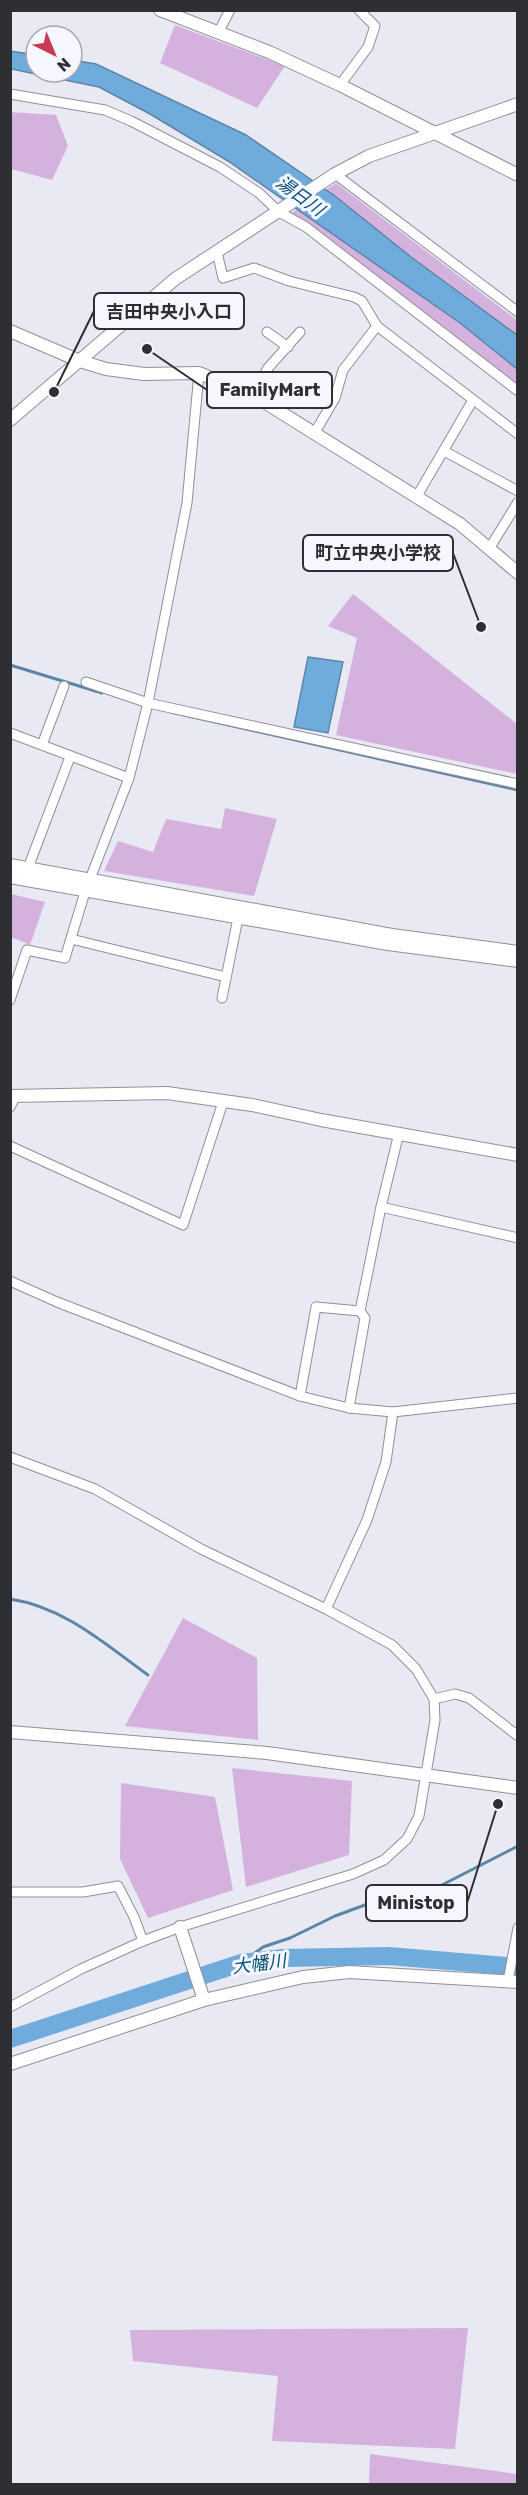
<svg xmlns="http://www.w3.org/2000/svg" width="528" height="2495" viewBox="0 0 528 2495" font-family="Rubik,'Noto Sans JP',sans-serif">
<rect width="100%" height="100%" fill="#e8e9f3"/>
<g fill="#d5b2de">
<path d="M 175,25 L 285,66 L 257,108 L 160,63 Z"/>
<path d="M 11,112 L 56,115 L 68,146 L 52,180 L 11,169 Z"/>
<path d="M 336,183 L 517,320 L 517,390 L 291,213 Z"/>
<path d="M 353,594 L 517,724 L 517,774 L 336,735 L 357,638 L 328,626 Z"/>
<path d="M 225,808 L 277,819 L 254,896 L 104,871 L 118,841 L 153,852 L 166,819 L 221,829 Z"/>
<path d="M 11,894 L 45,902 L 30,945 L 11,937 Z"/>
<path d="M 183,1618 L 257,1658 L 258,1740 L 125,1726 Z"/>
<path d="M 232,1768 L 352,1781 L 349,1855 L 246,1887 Z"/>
<path d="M 121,1783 L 215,1797 L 233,1890 L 148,1918 L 120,1859 Z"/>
<path d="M 468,2328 L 455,2449 L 272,2441 L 278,2376 L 133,2361 L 130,2330 Z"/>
<path d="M 370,2454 L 517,2474 L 517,2484 L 369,2484 Z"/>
</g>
<g fill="#6fabdb" stroke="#5c86a8" stroke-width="1.5">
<path d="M 10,51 L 36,55 L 36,72 L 72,72 L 72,60 L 96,64 L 246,135 L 335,196 L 411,257 L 517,335 L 517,369 L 460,323 L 228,161 L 150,114 L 99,87 L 11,69 Z"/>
<path d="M 308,657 L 343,662 L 328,733 L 294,727 Z"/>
</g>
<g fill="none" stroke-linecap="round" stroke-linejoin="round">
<g stroke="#5c86a8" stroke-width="3">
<path d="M 10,665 L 102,693"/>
<path d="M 171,712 L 518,790"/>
<path d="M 10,1599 C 64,1607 105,1644 148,1675"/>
<path d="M 241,1963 L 263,1947 L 290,1938 L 335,1916 L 373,1902 L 438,1887 L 518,1846"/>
</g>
<path stroke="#6fabdb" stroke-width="18" d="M 10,2039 L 241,1963 L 283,1958 L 389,1956 L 518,1967"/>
<defs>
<g id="minor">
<path d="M 218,33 L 230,10"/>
<path d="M 340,85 L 368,47 L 375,26 L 359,10"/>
<path d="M 10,94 L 105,110 L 131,121 L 220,167 L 259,193 L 279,212 L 306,227 L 518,391"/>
<path d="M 335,174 L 518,312"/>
<path d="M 217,252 L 223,278 L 254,268 L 289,281 L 354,297 L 362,301 L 377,326 L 518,434"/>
<path d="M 267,332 L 288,347"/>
<path d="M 253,395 L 268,368 L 300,332"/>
<path d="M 314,434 L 335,398 L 343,370 L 377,326"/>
<path d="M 444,451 L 518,491"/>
<path d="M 417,496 L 473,400"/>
<path d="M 489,549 L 518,502"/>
<path d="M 86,682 L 148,703 L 518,784"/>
<path d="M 10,733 L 129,778"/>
<path d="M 42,745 L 64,686"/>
<path d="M 28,868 L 70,757"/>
<path d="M 71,939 L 226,977"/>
<path d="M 222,998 L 238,918"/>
<path d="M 10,1000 L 27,950 L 65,958 L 85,892 L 129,778 L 148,703 L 187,503 L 199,373"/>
<path d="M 10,1107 L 16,1095"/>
<path d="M 10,1146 L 183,1225 L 223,1102"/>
<path d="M 381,1207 L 518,1238"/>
<path d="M 10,1281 L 57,1302 L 300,1396 L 349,1408 L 393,1412 L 518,1398"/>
<path d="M 300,1396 L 316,1307 L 360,1311"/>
<path d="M 349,1408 L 365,1318 L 360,1311 L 381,1207 L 399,1133"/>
<path d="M 10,1457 L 95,1489 L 201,1549 L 326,1609 L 392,1645 L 416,1669 L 434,1699 L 435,1720 L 419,1816 L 407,1839 L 384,1860 L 353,1874 L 180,1927 L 143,1941 L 81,1969 L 10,2007"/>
<path d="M 326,1609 L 367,1520 L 386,1462 L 393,1412"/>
<path d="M 434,1699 L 455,1694 L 469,1698 L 518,1736"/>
<path d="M 10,1892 L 83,1892 L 118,1886 L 134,1917 L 143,1941"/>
<path d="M 508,1981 L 518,1928"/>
</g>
<g id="tertiary">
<path d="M 160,10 L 269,52 L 340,85 L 518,175"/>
<path d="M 10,331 L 80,361 L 106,369 L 144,374 L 199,373 L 253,395 L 460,524 L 518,573"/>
<path d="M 10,420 L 175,279 L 335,174 L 369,156 L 518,104"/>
<path d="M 10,865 L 392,935 L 518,952"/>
<path d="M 10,877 L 388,944 L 518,961"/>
<path d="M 10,1096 L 167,1093 L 252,1105 L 321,1120 L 518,1155"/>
<path d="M 10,1732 L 267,1753 L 518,1788"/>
<path d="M 180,1927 L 204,2000"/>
<path d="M 10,2064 L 204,2000 L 303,1977 L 349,1972 L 518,1982"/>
</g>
</defs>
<use href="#minor" stroke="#8f8f98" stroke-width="11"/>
<use href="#tertiary" stroke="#8f8f98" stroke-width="14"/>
<use href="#minor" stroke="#fff" stroke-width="9"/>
<use href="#tertiary" stroke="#fff" stroke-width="12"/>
</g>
<g text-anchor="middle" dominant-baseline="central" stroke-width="6" stroke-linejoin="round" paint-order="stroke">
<g font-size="18" font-style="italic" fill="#024d7b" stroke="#f6f7fe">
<text transform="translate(300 196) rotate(36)">湯日川</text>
<text transform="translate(259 1964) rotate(-7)">大幡川</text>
</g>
</g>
<path fill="none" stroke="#2e2f32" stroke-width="2" d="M54 392L94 311M147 349L207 390M481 627L453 553M498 1804L467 1903"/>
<g fill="#2e2f32" stroke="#f6f7fe" stroke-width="2">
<circle cx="54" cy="392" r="6"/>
<circle cx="147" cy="349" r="6"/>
<circle cx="481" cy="627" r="6"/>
<circle cx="498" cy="1804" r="6"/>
</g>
<g fill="#f6f7fe" stroke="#2e2f32" stroke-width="2">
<rect x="94" y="293" width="150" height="36" rx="6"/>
<rect x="207" y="372" width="125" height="36" rx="6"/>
<rect x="303" y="535" width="150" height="36" rx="6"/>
<rect x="366" y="1885" width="101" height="36" rx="6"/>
</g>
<g font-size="18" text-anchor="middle" font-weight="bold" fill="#2e2f32">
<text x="169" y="318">吉田中央小入口</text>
<text x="270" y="396">FamilyMart</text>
<text x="378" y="559">町立中央小学校</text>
<text x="416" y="1909">Ministop</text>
</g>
<rect width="528" height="2495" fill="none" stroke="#2e2f32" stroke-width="24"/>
<g transform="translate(54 54) rotate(137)"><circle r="28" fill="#f6f7fe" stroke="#a6a7ac" stroke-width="1.5"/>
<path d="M0-4.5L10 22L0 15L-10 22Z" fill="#c93951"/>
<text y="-9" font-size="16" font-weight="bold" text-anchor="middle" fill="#2e2f32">N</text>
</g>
</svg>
